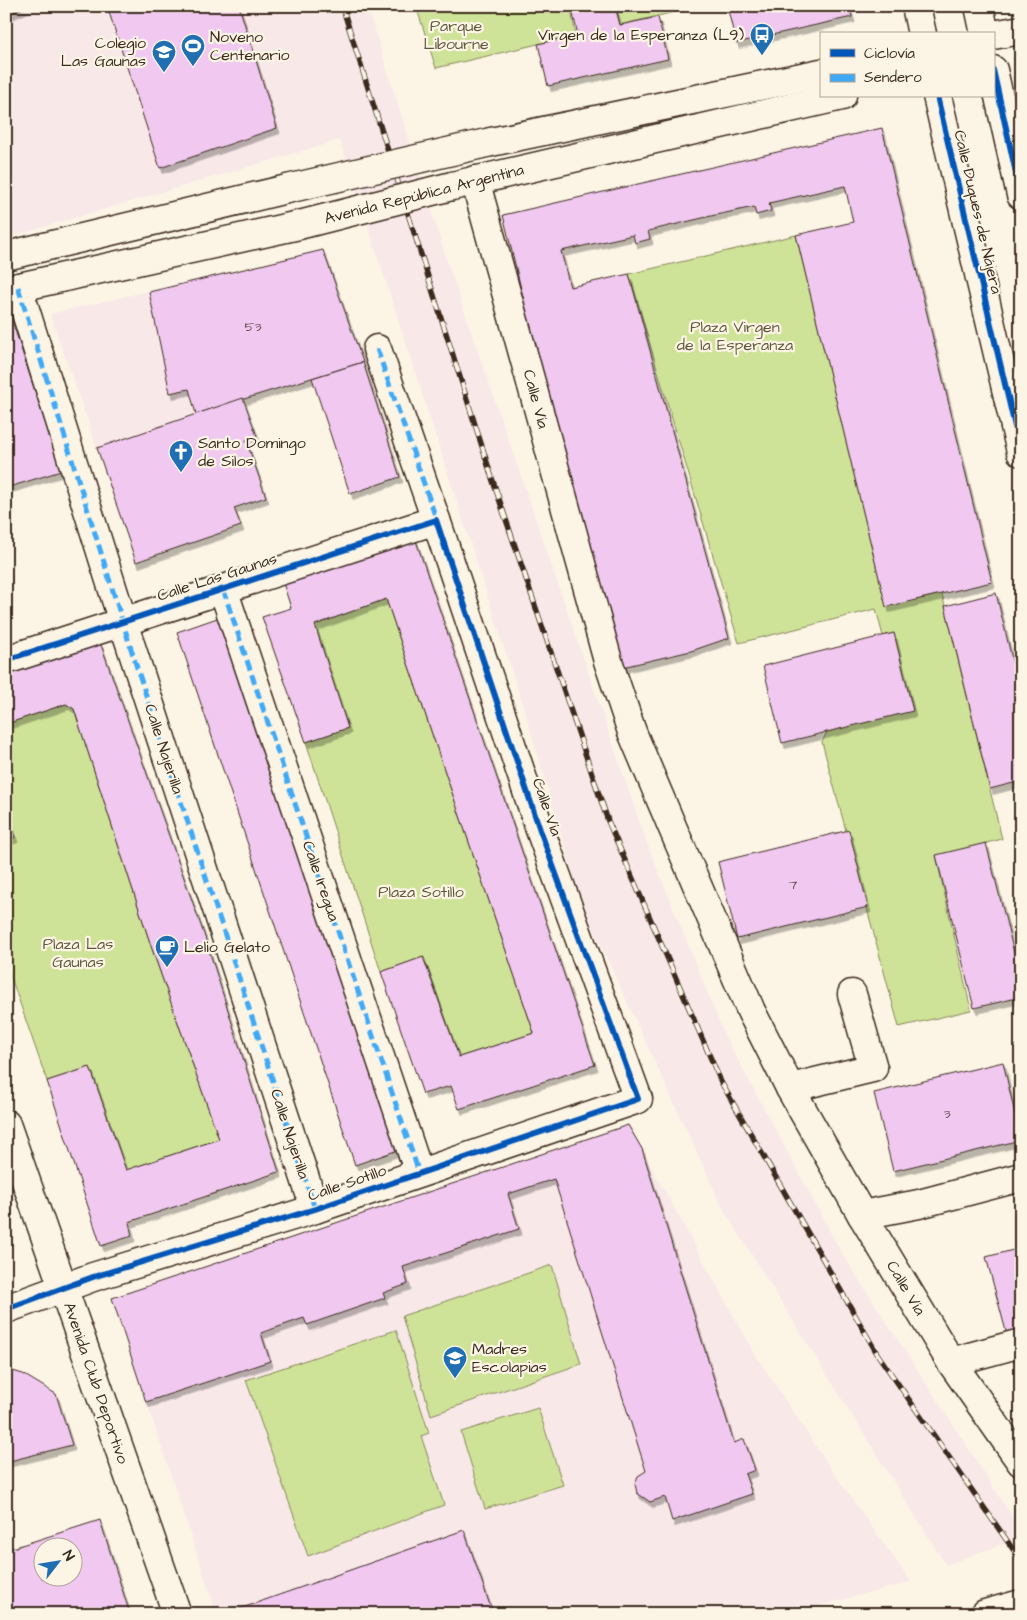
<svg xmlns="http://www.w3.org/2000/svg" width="1027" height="1620" viewBox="0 0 1027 1620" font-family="'Architects Daughter',sans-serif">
<defs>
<filter id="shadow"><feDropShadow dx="3" dy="5.5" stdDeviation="0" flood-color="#0004"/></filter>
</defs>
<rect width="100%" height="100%" fill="#fcf5e5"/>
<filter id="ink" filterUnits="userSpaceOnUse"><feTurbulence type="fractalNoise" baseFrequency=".02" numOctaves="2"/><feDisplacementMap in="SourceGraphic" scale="10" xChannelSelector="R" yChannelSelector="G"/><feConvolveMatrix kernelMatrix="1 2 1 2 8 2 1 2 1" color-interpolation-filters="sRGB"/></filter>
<g filter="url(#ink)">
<g fill="#f8e8e8">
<path d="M 6,6 L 367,6 L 446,258 L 645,838 L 724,1034 L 841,1252 L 1021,1530 L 1021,1537 L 946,1565 L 723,1209 L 583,907 L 526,715 L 340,140 L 6,238 Z"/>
<path d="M 323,250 L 363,362 L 243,398 L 97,448 L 50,314 Z"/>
<path d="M 628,1125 L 756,1356 L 833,1472 L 911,1582 L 788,1614 L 217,1614 L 112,1298 Z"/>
</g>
<g fill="#cfe398" stroke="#85865b">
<path d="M 416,6 L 570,6 L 576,35 L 436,68 Z"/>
<path d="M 616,6 L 700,6 L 620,25 Z"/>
<path d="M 796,235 L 886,606 L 942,594 L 1002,839 L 936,856 L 971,1010 L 899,1027 L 822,742 L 827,732 L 913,710 L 894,633 L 883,636 L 876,609 L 739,643 L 629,274 Z"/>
<path d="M 386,599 L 534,1033 L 459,1057 L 424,957 L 381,972 L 306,742 L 348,728 L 315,625 Z"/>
<path d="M 66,704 L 74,709 L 152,949 L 219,1139 L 126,1170 L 90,1067 L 47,1081 L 6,963 L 6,840 L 15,837 L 6,810 L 6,724 Z"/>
<path d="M 552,1265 L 581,1364 L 431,1415 L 402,1316 Z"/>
<path d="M 396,1330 L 429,1433 L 421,1436 L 444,1505 L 308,1556 L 246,1380 Z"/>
<path d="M 538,1408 L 563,1485 L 485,1509 L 461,1432 Z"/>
</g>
<g fill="#f0c8f0" stroke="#3b2a1e" fill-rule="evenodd" filter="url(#shadow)">
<path d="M 6,6 L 28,6 L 6,15 Z"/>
<path d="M 107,6 L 239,6 L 277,128 L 160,168 Z"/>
<path d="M 571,6 L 615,6 L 620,25 L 658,17 L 668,59 L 548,86 L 538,44 L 578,35 Z"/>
<path d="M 727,6 L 849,6 L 852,17 L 736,43 Z"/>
<path d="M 882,128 L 992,582 L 886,607 L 796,235 L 853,222 L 845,186 L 769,203 L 771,211 L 756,215 L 754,207 L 711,216 L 648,231 L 650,239 L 635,243 L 633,235 L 561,251 L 570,287 L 629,274 L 729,638 L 691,651 L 614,669 L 503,215 Z"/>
<path d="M 323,250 L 363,362 L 196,414 L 189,389 L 170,393 L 149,292 Z"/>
<path d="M 8,308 L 61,471 L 6,488 L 6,309 Z"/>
<path d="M 363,362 L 400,477 L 350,494 L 312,378 Z"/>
<path d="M 243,398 L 257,436 L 246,440 L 266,497 L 234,508 L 241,526 L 136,562 L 97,448 Z"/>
<path d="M 414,535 L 595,1065 L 459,1109 L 451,1086 L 423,1094 L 381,972 L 423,957 L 459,1057 L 534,1033 L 386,599 L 315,625 L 348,728 L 306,742 L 262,617 L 291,608 L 283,583 Z"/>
<path d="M 996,593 L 1021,696 L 1021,781 L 990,789 L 945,606 Z"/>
<path d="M 223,616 L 401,1149 L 355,1165 L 177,632 Z"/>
<path d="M 894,633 L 913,711 L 782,743 L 763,666 Z"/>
<path d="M 100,642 L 204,934 L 279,1172 L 129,1222 L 132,1236 L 101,1246 L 47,1081 L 90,1067 L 126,1170 L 219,1139 L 152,949 L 74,709 L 66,704 L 6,724 L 6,671 Z"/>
<path d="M 6,810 L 15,837 L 6,840 Z"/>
<path d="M 849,830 L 868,907 L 737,939 L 718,862 Z"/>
<path d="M 986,843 L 1021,980 L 1021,997 L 974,1008 L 936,855 Z"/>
<path d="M 1003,1062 L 1021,1140 L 893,1171 L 874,1093 Z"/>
<path d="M 628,1125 L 642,1149 L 734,1443 L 744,1439 L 755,1470 L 745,1474 L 752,1494 L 672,1521 L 665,1497 L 650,1502 L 637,1493 L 635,1484 L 638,1476 L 646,1471 L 554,1179 L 508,1194 L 519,1229 L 403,1267 L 408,1284 L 383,1293 L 385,1298 L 307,1325 L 304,1318 L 261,1333 L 270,1361 L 146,1402 L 112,1298 Z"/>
<path d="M 1021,1248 L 1021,1332 L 1007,1335 L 986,1257 Z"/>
<path d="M 6,1369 L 23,1374 L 56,1394 L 72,1445 L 6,1462 Z"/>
<path d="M 100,1520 L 130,1614 L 6,1614 L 6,1550 ZM 42,1548 L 72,1548 L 72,1578 L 42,1578 Z"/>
<path d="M 464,1530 L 493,1614 L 225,1614 Z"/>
</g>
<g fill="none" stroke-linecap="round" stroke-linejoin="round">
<defs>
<g id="pedestrian">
<path d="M 18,287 L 123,622"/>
<path d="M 377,349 L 436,520"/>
</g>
<g id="minor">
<path d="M 475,180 L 608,661 L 632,732 L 671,824 L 751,1011 L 790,1088 L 862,1215 L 951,1362 L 1021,1462"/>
<path d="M 223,589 L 419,1173"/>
<path d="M 123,622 L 315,1209"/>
<path d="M 6,660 L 436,520 L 540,830 L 638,1099 L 315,1209 L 93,1277 L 6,1309"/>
<path d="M 790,1088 L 873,1068 L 852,994"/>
<path d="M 6,1124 L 177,1614"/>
<path d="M 862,1215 L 919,1204 L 1021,1177"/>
<path d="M 951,1362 L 1021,1343"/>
</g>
<g id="secondary">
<path d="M 993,35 L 1021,30"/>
<path d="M 491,142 L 821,73"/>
<path d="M 452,186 L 842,96"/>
<path d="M 6,256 L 287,189"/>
<path d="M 6,290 L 299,225"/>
<path d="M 985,1614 L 1021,1604"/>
</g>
<g id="primary">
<path d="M 916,6 L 922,34"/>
<path d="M 979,6 L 985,34"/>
<path d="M 993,70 L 1021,195"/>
<path d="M 937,96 L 1021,452"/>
</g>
</defs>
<use href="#pedestrian" stroke="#3b2a1e" stroke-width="31"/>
<use href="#minor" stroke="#3b2a1e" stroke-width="31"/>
<use href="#secondary" stroke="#3b2a1e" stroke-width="31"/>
<use href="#primary" stroke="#3b2a1e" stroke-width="31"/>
<use href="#pedestrian" stroke="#fcf5e5" stroke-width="28"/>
<use href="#minor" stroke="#fcf5e5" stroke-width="28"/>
<use href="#secondary" stroke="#fcf5e5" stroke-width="28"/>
<use href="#primary" stroke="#fcf5e5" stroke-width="28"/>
<defs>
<path id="rail" d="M 342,6 L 493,481 L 608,821 L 721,1082 L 878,1355 L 1017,1555"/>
</defs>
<use href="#rail" stroke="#3b2a1e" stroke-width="5.5"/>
<use href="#rail" stroke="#fcf5e5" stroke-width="4" stroke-dasharray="11" stroke-linecap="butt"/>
<defs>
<g id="secondary-bridge">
<path d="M 287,189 L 491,142"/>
<path d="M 299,225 L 452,186"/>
</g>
</defs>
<use href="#secondary-bridge" stroke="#3b2a1e" stroke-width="31" stroke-linecap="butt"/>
<use href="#secondary-bridge" stroke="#fcf5e5" stroke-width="28"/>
<g stroke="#3fa9f5" stroke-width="5" stroke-dasharray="10 5" stroke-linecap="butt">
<path d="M 18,287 L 138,671 L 315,1209"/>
<path d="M 377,349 L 438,524"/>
<path d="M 223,589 L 419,1173"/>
</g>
<defs>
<g id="cycleway">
<path d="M 993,70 L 1021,195"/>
<path d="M 937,96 L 1021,452"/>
<path d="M 6,660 L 436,520 L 540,830 L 638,1099 L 315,1209 L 93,1277 L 6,1309"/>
</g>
</defs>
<use href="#cycleway" stroke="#fcf5e5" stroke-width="9"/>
<use href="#cycleway" stroke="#0057b8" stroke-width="6"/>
</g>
</g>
<defs>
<symbol id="bus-pin" viewBox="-11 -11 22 30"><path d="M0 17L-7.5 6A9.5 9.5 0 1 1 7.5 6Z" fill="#1f6fb2" stroke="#fcf5e5"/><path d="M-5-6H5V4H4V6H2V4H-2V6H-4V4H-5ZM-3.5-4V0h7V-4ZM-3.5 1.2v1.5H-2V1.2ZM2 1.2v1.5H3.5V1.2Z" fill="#fff"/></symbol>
<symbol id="stadium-pin" viewBox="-11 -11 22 30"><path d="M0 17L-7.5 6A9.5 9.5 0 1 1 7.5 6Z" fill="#1f6fb2" stroke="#fcf5e5"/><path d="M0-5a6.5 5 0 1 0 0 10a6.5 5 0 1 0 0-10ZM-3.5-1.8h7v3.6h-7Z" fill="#fff"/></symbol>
<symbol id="school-pin" viewBox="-11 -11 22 30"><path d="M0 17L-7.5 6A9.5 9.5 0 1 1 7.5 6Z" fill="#1f6fb2" stroke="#fcf5e5"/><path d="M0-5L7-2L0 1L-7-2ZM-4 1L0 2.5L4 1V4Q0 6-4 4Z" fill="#fff"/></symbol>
<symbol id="church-pin" viewBox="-11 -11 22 30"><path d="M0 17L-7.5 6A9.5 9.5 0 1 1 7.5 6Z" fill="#1f6fb2" stroke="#fcf5e5"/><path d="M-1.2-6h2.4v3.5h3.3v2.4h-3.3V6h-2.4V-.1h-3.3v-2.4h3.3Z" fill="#fff"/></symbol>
<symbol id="cafe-pin" viewBox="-11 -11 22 30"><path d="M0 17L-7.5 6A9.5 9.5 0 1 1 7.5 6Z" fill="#1f6fb2" stroke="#fcf5e5"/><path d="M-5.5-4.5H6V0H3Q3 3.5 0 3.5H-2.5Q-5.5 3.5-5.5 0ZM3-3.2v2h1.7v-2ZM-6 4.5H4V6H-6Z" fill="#fff"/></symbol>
</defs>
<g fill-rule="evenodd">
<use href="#bus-pin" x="748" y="21" width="28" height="38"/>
<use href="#stadium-pin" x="179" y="32" width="28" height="38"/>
<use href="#school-pin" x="150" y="38" width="28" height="38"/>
<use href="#church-pin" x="167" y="438" width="28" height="38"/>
<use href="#cafe-pin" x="153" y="933" width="28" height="38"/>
<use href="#school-pin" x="441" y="1344" width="28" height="38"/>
</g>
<g text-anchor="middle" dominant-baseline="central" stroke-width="4.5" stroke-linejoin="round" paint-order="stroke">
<g font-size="14" fill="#685252">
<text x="253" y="327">53</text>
<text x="793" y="885">7</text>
<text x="947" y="1114">3</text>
</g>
<g font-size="16" fill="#60583c" stroke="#fcf5e5">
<text x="456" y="26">Parque<tspan x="456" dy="18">Libourne</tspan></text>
<text x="735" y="327">Plaza Virgen<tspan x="735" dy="18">de la Esperanza</tspan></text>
<text x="421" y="892">Plaza Sotillo</text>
<text x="78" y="944">Plaza Las<tspan x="78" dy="18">Gaunas</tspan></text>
</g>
<g font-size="16" fill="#3b2a1e" stroke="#fcf5e5" text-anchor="start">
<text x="744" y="35" text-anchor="end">Virgen de la Esperanza (L9)</text>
<text x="210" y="37">Noveno<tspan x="210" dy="18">Centenario</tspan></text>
<text x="146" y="43" text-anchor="end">Colegio<tspan x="146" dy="18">Las Gaunas</tspan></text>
<text x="198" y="443">Santo Domingo<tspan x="198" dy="18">de Silos</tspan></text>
<text x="184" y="947">Lelio Gelato</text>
<text x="472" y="1349">Madres<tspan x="472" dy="18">Escolapias</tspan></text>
</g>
<g font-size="16" fill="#3b2a1e" stroke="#fcf5e5">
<text transform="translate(424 194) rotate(-14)">Avenida República Argentina</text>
<text transform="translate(978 212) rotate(77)">Calle Duques de Nájera</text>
<text transform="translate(536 399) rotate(75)">Calle Vía</text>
<text transform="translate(217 577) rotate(-18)">Calle Las Gaunas</text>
<text transform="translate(164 749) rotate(72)">Calle Najerilla</text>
<text transform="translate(547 807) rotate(71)">Calle Vía</text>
<text transform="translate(321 881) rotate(71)">Calle Iregua</text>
<text transform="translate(290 1134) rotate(72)">Calle Najerilla</text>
<text transform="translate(347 1183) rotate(-19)">Calle Sotillo</text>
<text transform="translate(906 1288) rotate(59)">Calle Vía</text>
<text transform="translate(96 1383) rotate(71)">Avenida Club Deportivo</text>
</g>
</g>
<rect width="1027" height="1620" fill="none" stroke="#fcf5e5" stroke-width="25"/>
<rect x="12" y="12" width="1002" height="1595" fill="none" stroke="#3b2a1e" stroke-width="2" filter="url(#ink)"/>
<rect x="820" y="32" width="175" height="65" fill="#fcf5e5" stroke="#afa495"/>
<rect x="830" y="49" width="25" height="8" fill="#0057b8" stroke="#afa495"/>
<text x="864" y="58" font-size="15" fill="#3b2a1e">Ciclovía</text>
<rect x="830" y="74" width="25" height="8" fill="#3fa9f5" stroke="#afa495"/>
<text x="864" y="82" font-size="15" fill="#3b2a1e">Sendero</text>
<g transform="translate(58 1562) rotate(59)"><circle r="24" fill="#fcf5e5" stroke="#afa495"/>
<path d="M0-4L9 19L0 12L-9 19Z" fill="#1f6fb2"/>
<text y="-8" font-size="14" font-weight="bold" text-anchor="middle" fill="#3b2a1e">N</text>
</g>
</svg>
